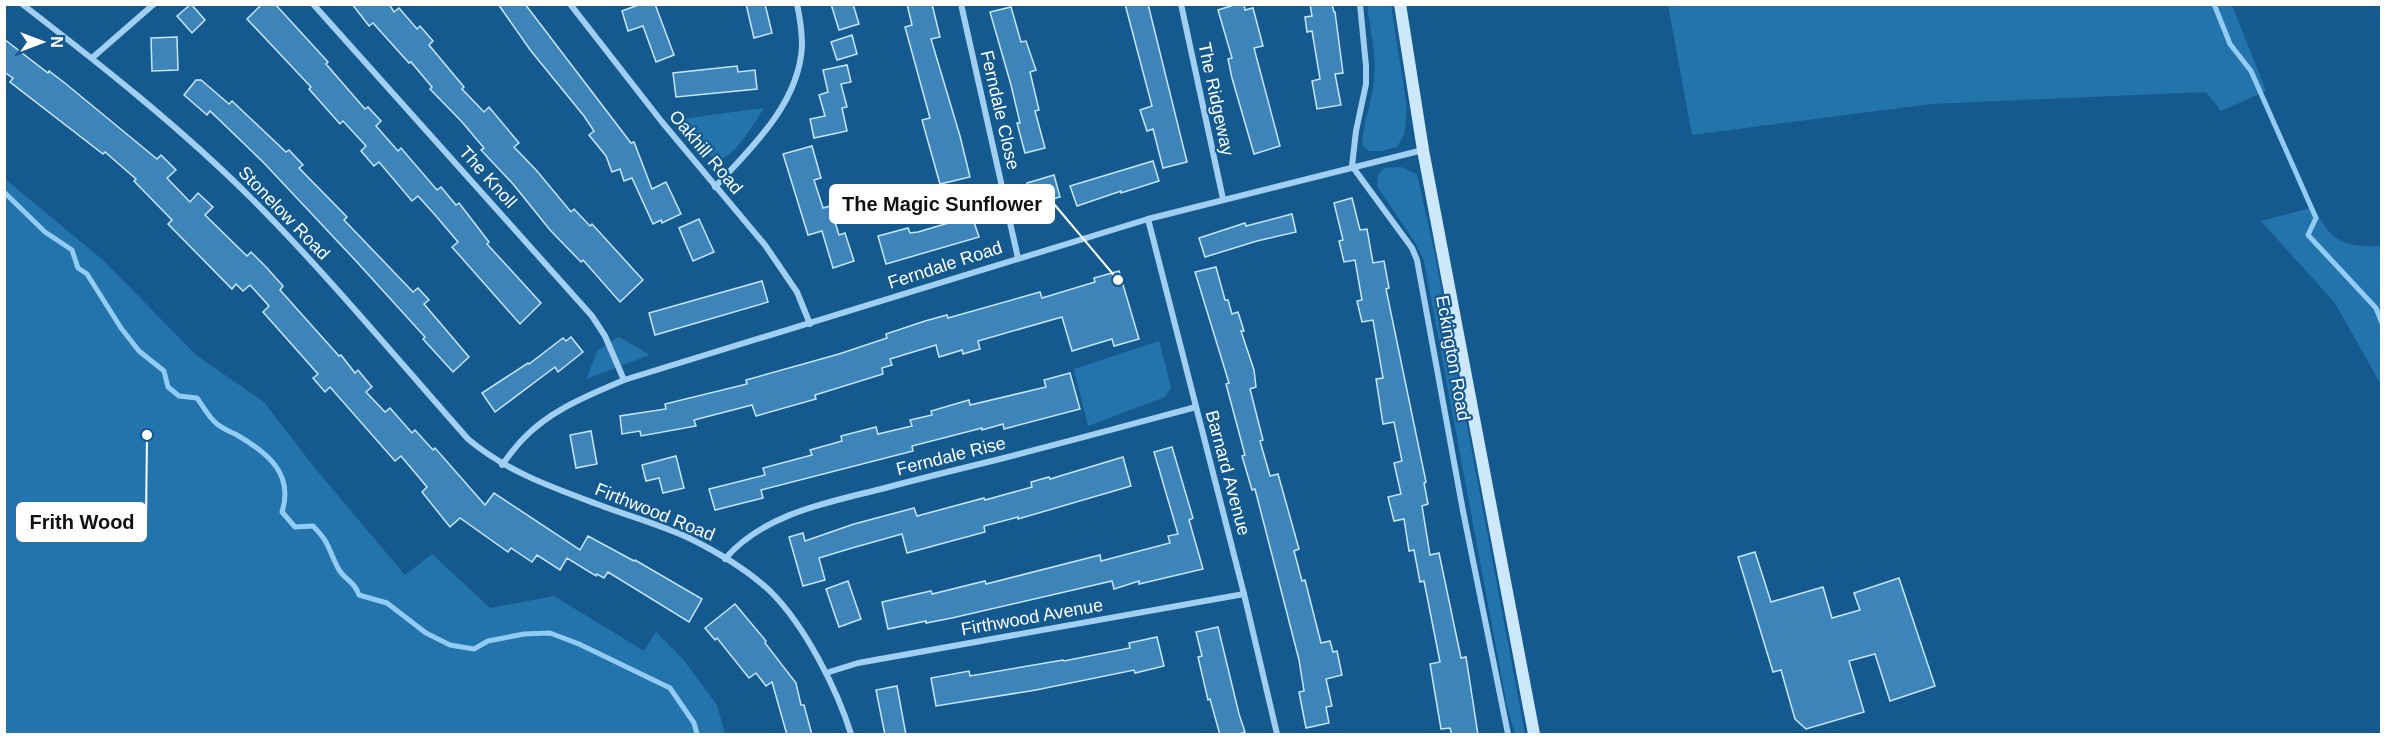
<svg xmlns="http://www.w3.org/2000/svg" width="2386" height="739" viewBox="0 0 2386 739" font-family="Helvetica,sans-serif">
<rect width="100%" height="100%" fill="#145a8f"/>
<g fill="#2373ac">
<path d="M 1367,5 L 1391,5 L 1407,108 L 1404,135 L 1397,147 L 1381,151 L 1369,151 L 1362,145 C 1363,122 1372,102 1374,80 C 1377,56 1370,29 1367,5 Z"/>
<path d="M 1668,5 L 2232,5 L 2266,91 L 2221,111 L 2206,92 L 1931,104 L 1692,135 Z"/>
<path d="M 764,108 C 756,121 738,150 725,157 C 720,160 715,158 711,157 L 681,119 Z"/>
<path d="M 1401,167 L 1417,174 L 1434,250 L 1525,734 L 1515,734 L 1507,706 L 1424,261 L 1416,244 L 1377,186 L 1378,174 L 1385,168 Z"/>
<path d="M 4,178 L 104,261 L 196,355 L 264,402 L 314,467 L 405,575 L 432,554 L 490,608 L 554,596 L 644,651 L 656,632 L 682,658 L 717,705 L 725,734 L 5,734 Z"/>
<path d="M 2314,207 C 2330,241 2344,248 2381,246 L 2381,385 L 2335,303 L 2261,221 Z"/>
<path d="M 619,337 L 650,355 L 586,379 L 598,350 Z"/>
<path d="M 1159,341 L 1171,387 L 1165,397 L 1088,426 L 1074,369 Z"/>
</g>
<g fill="none" stroke-linecap="round" stroke-linejoin="round">
<g stroke="#92ccf4" stroke-width="5">
<path d="M 2214,4 L 2230,44 L 2251,71 L 2316,218 L 2308,235 L 2376,308 L 2382,323"/>
<path d="M 4,192 L 45,232 L 72,250 L 78,268 L 87,274 L 121,328 L 139,351 L 164,371 L 168,387 L 179,396 L 197,398 C 203,406 209,418 217,424 C 223,429 231,432 237,435 C 268,453 294,474 282,512 L 295,527 L 313,526 C 330,543 328,549 338,568 C 344,580 354,580 359,595 L 387,603 L 426,633 L 450,645 L 474,649 L 488,641 L 524,634 L 550,633 L 579,644 L 670,688 L 694,723 L 697,734"/>
</g>
</g>
<g fill="#3d84b8" stroke="#c7e6fc" stroke-width="1.5">
<path d="M 191,4 L 205,20 L 192,33 L 177,16 Z"/>
<path d="M 262,4 L 275,4 L 328,62 L 326,64 L 365,109 L 368,107 L 381,121 L 376,126 L 398,151 L 401,148 L 437,190 L 441,187 L 456,205 L 459,203 L 489,242 L 487,244 L 541,303 L 520,324 L 452,247 L 458,242 L 436,216 L 418,196 L 412,201 L 379,162 L 374,166 L 361,151 L 366,146 L 343,121 L 340,124 L 309,89 L 311,87 L 247,19 Z"/>
<path d="M 352,4 L 389,4 L 394,12 L 399,8 L 417,29 L 420,26 L 433,41 L 429,45 L 464,87 L 462,89 L 484,112 L 489,107 L 519,143 L 514,147 L 537,171 L 571,212 L 574,209 L 590,226 L 592,224 L 643,280 L 620,302 L 583,260 L 581,262 L 550,230 L 513,184 L 481,150 L 484,148 L 462,122 L 430,89 L 432,87 L 411,62 L 409,63 L 373,23 L 369,26 Z"/>
<path d="M 498,4 L 525,4 L 631,143 L 634,142 L 652,189 L 666,182 L 681,214 L 662,223 L 661,220 L 653,224 L 632,178 L 624,181 L 620,169 L 612,172 L 606,156 L 589,135 L 594,131 L 584,116 L 531,51 Z"/>
<path d="M 641,4 L 655,4 L 674,55 L 656,62 L 643,26 L 628,31 L 622,11 Z"/>
<path d="M 746,4 L 765,4 L 772,33 L 754,38 Z"/>
<path d="M 831,4 L 853,4 L 859,24 L 839,30 Z"/>
<path d="M 907,4 L 932,4 L 940,37 L 931,39 L 960,136 L 970,177 L 940,184 L 922,120 L 930,118 L 905,27 L 912,25 Z"/>
<path d="M 1125,4 L 1148,4 L 1187,162 L 1163,168 L 1153,129 L 1147,131 L 1140,110 L 1152,106 Z"/>
<path d="M 1237,4 L 1244,4 L 1245,10 L 1253,8 L 1263,46 L 1254,48 L 1280,146 L 1254,154 L 1232,78 L 1228,59 L 1232,58 L 1218,10 Z"/>
<path d="M 1310,4 L 1332,4 L 1334,12 L 1335,12 L 1343,73 L 1335,74 L 1341,105 L 1317,109 L 1312,81 L 1320,79 L 1312,31 L 1307,32 L 1305,17 L 1312,16 Z"/>
<path d="M 1011,7 L 1021,42 L 1026,41 L 1036,70 L 1030,72 L 1039,110 L 1035,111 L 1045,148 L 1025,153 L 1017,123 L 1020,123 L 1011,85 L 990,12 Z"/>
<path d="M 852,35 L 857,54 L 837,60 L 831,42 Z"/>
<path d="M 177,37 L 178,70 L 152,71 L 151,38 Z"/>
<path d="M 4,39 L 48,73 L 49,71 L 66,84 L 157,159 L 161,155 L 176,170 L 167,178 L 190,202 L 198,193 L 213,207 L 205,215 L 247,256 L 251,252 L 267,268 L 283,286 L 280,290 L 339,356 L 341,355 L 355,373 L 358,370 L 372,387 L 366,392 L 385,412 L 390,408 L 412,433 L 415,430 L 433,450 L 435,448 L 485,505 L 494,493 L 580,550 L 588,536 L 634,561 L 635,560 L 702,599 L 689,622 L 608,572 L 604,578 L 597,574 L 596,576 L 567,558 L 560,570 L 537,555 L 532,562 L 511,548 L 508,552 L 460,518 L 450,527 L 422,492 L 427,487 L 401,456 L 395,461 L 330,387 L 325,392 L 313,378 L 318,374 L 263,312 L 269,306 L 250,285 L 243,291 L 236,284 L 232,289 L 168,224 L 172,220 L 134,181 L 136,179 L 105,152 L 103,154 L 10,82 L 13,78 L 4,72 Z"/>
<path d="M 847,65 L 851,82 L 841,84 L 847,107 L 842,108 L 847,131 L 814,138 L 810,119 L 825,116 L 819,95 L 828,92 L 823,70 Z"/>
<path d="M 737,66 L 738,72 L 755,70 L 757,89 L 676,97 L 673,73 Z"/>
<path d="M 196,80 L 201,80 L 229,104 L 232,101 L 286,152 L 289,150 L 303,165 L 299,168 L 347,217 L 344,220 L 413,292 L 418,288 L 429,300 L 424,304 L 469,357 L 453,372 L 423,339 L 425,337 L 356,261 L 263,162 L 210,111 L 207,115 L 184,95 Z"/>
<path d="M 812,146 L 821,178 L 814,180 L 823,208 L 830,206 L 839,235 L 845,233 L 854,261 L 833,268 L 822,231 L 808,235 L 783,154 Z"/>
<path d="M 1153,161 L 1159,181 L 1121,193 L 1121,191 L 1077,206 L 1070,186 Z"/>
<path d="M 1054,175 L 1060,197 L 1034,204 L 1027,183 Z"/>
<path d="M 1352,198 L 1360,230 L 1367,229 L 1373,263 L 1384,261 L 1389,288 L 1386,289 L 1426,482 L 1424,483 L 1428,504 L 1422,506 L 1430,555 L 1439,553 L 1461,658 L 1466,657 L 1478,735 L 1452,735 L 1450,728 L 1441,729 L 1430,664 L 1440,662 L 1424,581 L 1420,582 L 1414,550 L 1409,551 L 1404,519 L 1394,521 L 1388,497 L 1401,494 L 1394,463 L 1402,461 L 1394,422 L 1383,424 L 1376,379 L 1383,378 L 1373,320 L 1362,322 L 1357,301 L 1362,300 L 1355,260 L 1344,262 L 1339,241 L 1343,240 L 1334,203 Z"/>
<path d="M 1292,214 L 1296,232 L 1257,241 L 1205,257 L 1199,238 L 1245,223 L 1246,226 Z"/>
<path d="M 972,216 L 979,237 L 886,264 L 878,236 L 908,228 L 910,233 L 918,232 Z"/>
<path d="M 699,219 L 714,252 L 693,261 L 679,228 Z"/>
<path d="M 1216,267 L 1225,300 L 1228,300 L 1232,314 L 1238,312 L 1244,331 L 1241,331 L 1254,370 L 1256,387 L 1250,389 L 1263,440 L 1260,441 L 1270,476 L 1278,474 L 1299,549 L 1294,551 L 1302,581 L 1305,580 L 1321,643 L 1330,641 L 1333,652 L 1337,651 L 1342,675 L 1326,679 L 1332,706 L 1326,707 L 1329,723 L 1306,728 L 1299,692 L 1304,691 L 1299,660 L 1255,489 L 1252,490 L 1242,456 L 1245,455 L 1226,384 L 1229,383 L 1195,272 Z"/>
<path d="M 1119,271 L 1139,339 L 1114,346 L 1112,339 L 1072,351 L 1062,317 L 978,341 L 980,349 L 963,354 L 962,350 L 939,357 L 936,345 L 890,359 L 892,365 L 882,368 L 883,374 L 815,395 L 816,399 L 756,416 L 752,405 L 694,420 L 696,426 L 641,436 L 640,431 L 622,434 L 620,416 L 666,409 L 665,404 L 747,384 L 746,380 L 839,354 L 887,338 L 886,334 L 925,321 L 947,315 L 948,318 L 1040,292 L 1042,298 L 1095,282 L 1094,278 Z"/>
<path d="M 762,281 L 768,302 L 655,335 L 649,313 Z"/>
<path d="M 571,337 L 583,352 L 558,372 L 555,367 L 495,412 L 482,393 L 528,363 L 529,364 L 563,338 L 566,341 Z"/>
<path d="M 1070,373 L 1080,409 L 1004,429 L 1003,424 L 982,430 L 982,428 L 912,446 L 913,451 L 761,490 L 763,498 L 715,510 L 709,489 L 765,475 L 763,468 L 812,455 L 810,450 L 842,441 L 841,436 L 876,427 L 878,434 L 912,426 L 910,420 L 932,415 L 931,411 L 969,400 L 970,405 L 1046,387 L 1044,380 Z"/>
<path d="M 591,431 L 597,464 L 576,468 L 570,435 Z"/>
<path d="M 1172,447 L 1193,518 L 1189,520 L 1203,569 L 1139,584 L 1139,581 L 1114,589 L 1112,581 L 952,618 L 926,623 L 926,621 L 888,629 L 882,602 L 931,591 L 932,594 L 985,581 L 986,584 L 1100,555 L 1101,561 L 1170,543 L 1168,536 L 1178,534 L 1154,452 Z"/>
<path d="M 676,456 L 684,488 L 663,493 L 659,478 L 646,481 L 642,465 Z"/>
<path d="M 1123,457 L 1131,486 L 1018,519 L 1018,517 L 984,526 L 985,532 L 907,553 L 902,534 L 852,548 L 819,558 L 825,580 L 803,586 L 789,537 L 803,533 L 805,541 L 854,524 L 914,508 L 917,516 L 984,498 L 985,500 L 1032,487 L 1031,482 L 1049,477 L 1050,479 Z"/>
<path d="M 1755,552 L 1771,602 L 1823,587 L 1832,618 L 1860,610 L 1854,593 L 1899,578 L 1935,686 L 1890,701 L 1875,654 L 1849,661 L 1864,712 L 1806,729 L 1795,719 L 1781,670 L 1773,672 L 1738,557 Z"/>
<path d="M 848,581 L 861,619 L 839,627 L 826,589 Z"/>
<path d="M 735,604 L 766,641 L 765,643 L 796,683 L 801,705 L 804,705 L 812,735 L 787,735 L 772,682 L 766,686 L 756,673 L 749,678 L 717,638 L 715,640 L 705,628 Z"/>
<path d="M 1218,627 L 1239,714 L 1245,732 L 1237,735 L 1220,735 L 1210,699 L 1208,700 L 1198,657 L 1202,656 L 1196,632 Z"/>
<path d="M 1157,637 L 1164,666 L 1135,673 L 1134,670 L 1036,690 L 936,706 L 931,678 L 969,671 L 970,676 L 1063,660 L 1064,661 L 1130,648 L 1129,643 Z"/>
<path d="M 897,686 L 906,735 L 885,735 L 876,690 Z"/>
</g>
<g fill="none" stroke-linecap="round" stroke-linejoin="round">
<g stroke="#a0cff1" stroke-width="6">
<path d="M 22,4 C 101,65 181,128 251,198 C 328,275 396,358 468,439 C 506,471 551,487 597,504 C 628,516 662,525 691,539 C 719,553 749,571 771,592 C 805,626 837,689 851,734"/>
<path d="M 313,4 L 592,316 L 605,336 L 624,380"/>
<path d="M 570,4 L 662,122 L 765,245 L 797,292 L 810,324"/>
<path d="M 961,4 L 1018,258"/>
<path d="M 1181,4 L 1223,199"/>
<path d="M 1360,4 L 1366,66 L 1366,84 L 1356,131 L 1352,166 L 1412,248 L 1417,260 L 1463,511 L 1508,734"/>
<path d="M 92,58 L 154,4"/>
<path d="M 715,187 C 751,148 799,104 802,46 C 802,32 800,18 797,4"/>
<path d="M 1148,219 L 1244,594 L 1277,734"/>
<path d="M 502,465 C 509,456 515,447 523,439 C 550,410 589,395 624,380 L 1148,219 L 1423,150"/>
<path d="M 725,559 C 764,513 830,502 885,488 C 922,478 959,469 996,460 C 1063,443 1129,425 1196,407"/>
<path d="M 826,673 L 858,663 L 1244,594"/>
</g>
<path stroke="#cee8fb" stroke-width="12" d="M 1400,4 L 1423,150 L 1534,734"/>
</g>
<g text-anchor="middle" dominant-baseline="central" stroke-width="4.5" stroke-linejoin="round" paint-order="stroke">
<g font-size="18" fill="#fff" stroke="#145a8f">
<text transform="translate(1216 99) rotate(78)">The Ridgeway</text>
<text transform="translate(1000 110) rotate(77)">Ferndale Close</text>
<text transform="translate(706 152) rotate(50)">Oakhill Road</text>
<text transform="translate(488 177) rotate(48)">The Knoll</text>
<text transform="translate(284 213) rotate(46)">Stonelow Road</text>
<text transform="translate(945 265) rotate(-18)">Ferndale Road</text>
<text transform="translate(1453 358) rotate(80)">Eckington Road</text>
<text transform="translate(951 456) rotate(-14)">Ferndale Rise</text>
<text transform="translate(1228 473) rotate(75)">Barnard Avenue</text>
<text transform="translate(655 512) rotate(22)">Firthwood Road</text>
<text transform="translate(1032 617) rotate(-10)">Firthwood Avenue</text>
</g>
</g>
<path fill="none" stroke="#fff" stroke-width="2" d="M1118 280L1054 204M147 435L146 522"/>
<g fill="#fff" stroke="#145a8f" stroke-width="2">
<circle cx="1118" cy="280" r="6"/>
<circle cx="147" cy="435" r="6"/>
</g>
<g fill="#fff" stroke="#fff" stroke-width="2">
<rect x="830" y="185" width="224" height="38" rx="6"/>
<rect x="17" y="503" width="129" height="38" rx="6"/>
</g>
<g font-size="20" text-anchor="middle" font-weight="bold" fill="#111">
<text x="942" y="211">The Magic Sunflower</text>
<text x="82" y="529">Frith Wood</text>
</g>
<rect width="2386" height="739" fill="none" stroke="#ffffff" stroke-width="12"/>
<g transform="translate(42 42) rotate(90)" stroke="#145a8f" stroke-width="4.5" paint-order="stroke">
<path d="M0-4.5L10 22L0 15L-10 22Z" fill="#ffffff"/>
<text y="-9" font-size="16" font-weight="bold" text-anchor="middle" fill="#ffffff">N</text>
</g>
</svg>
